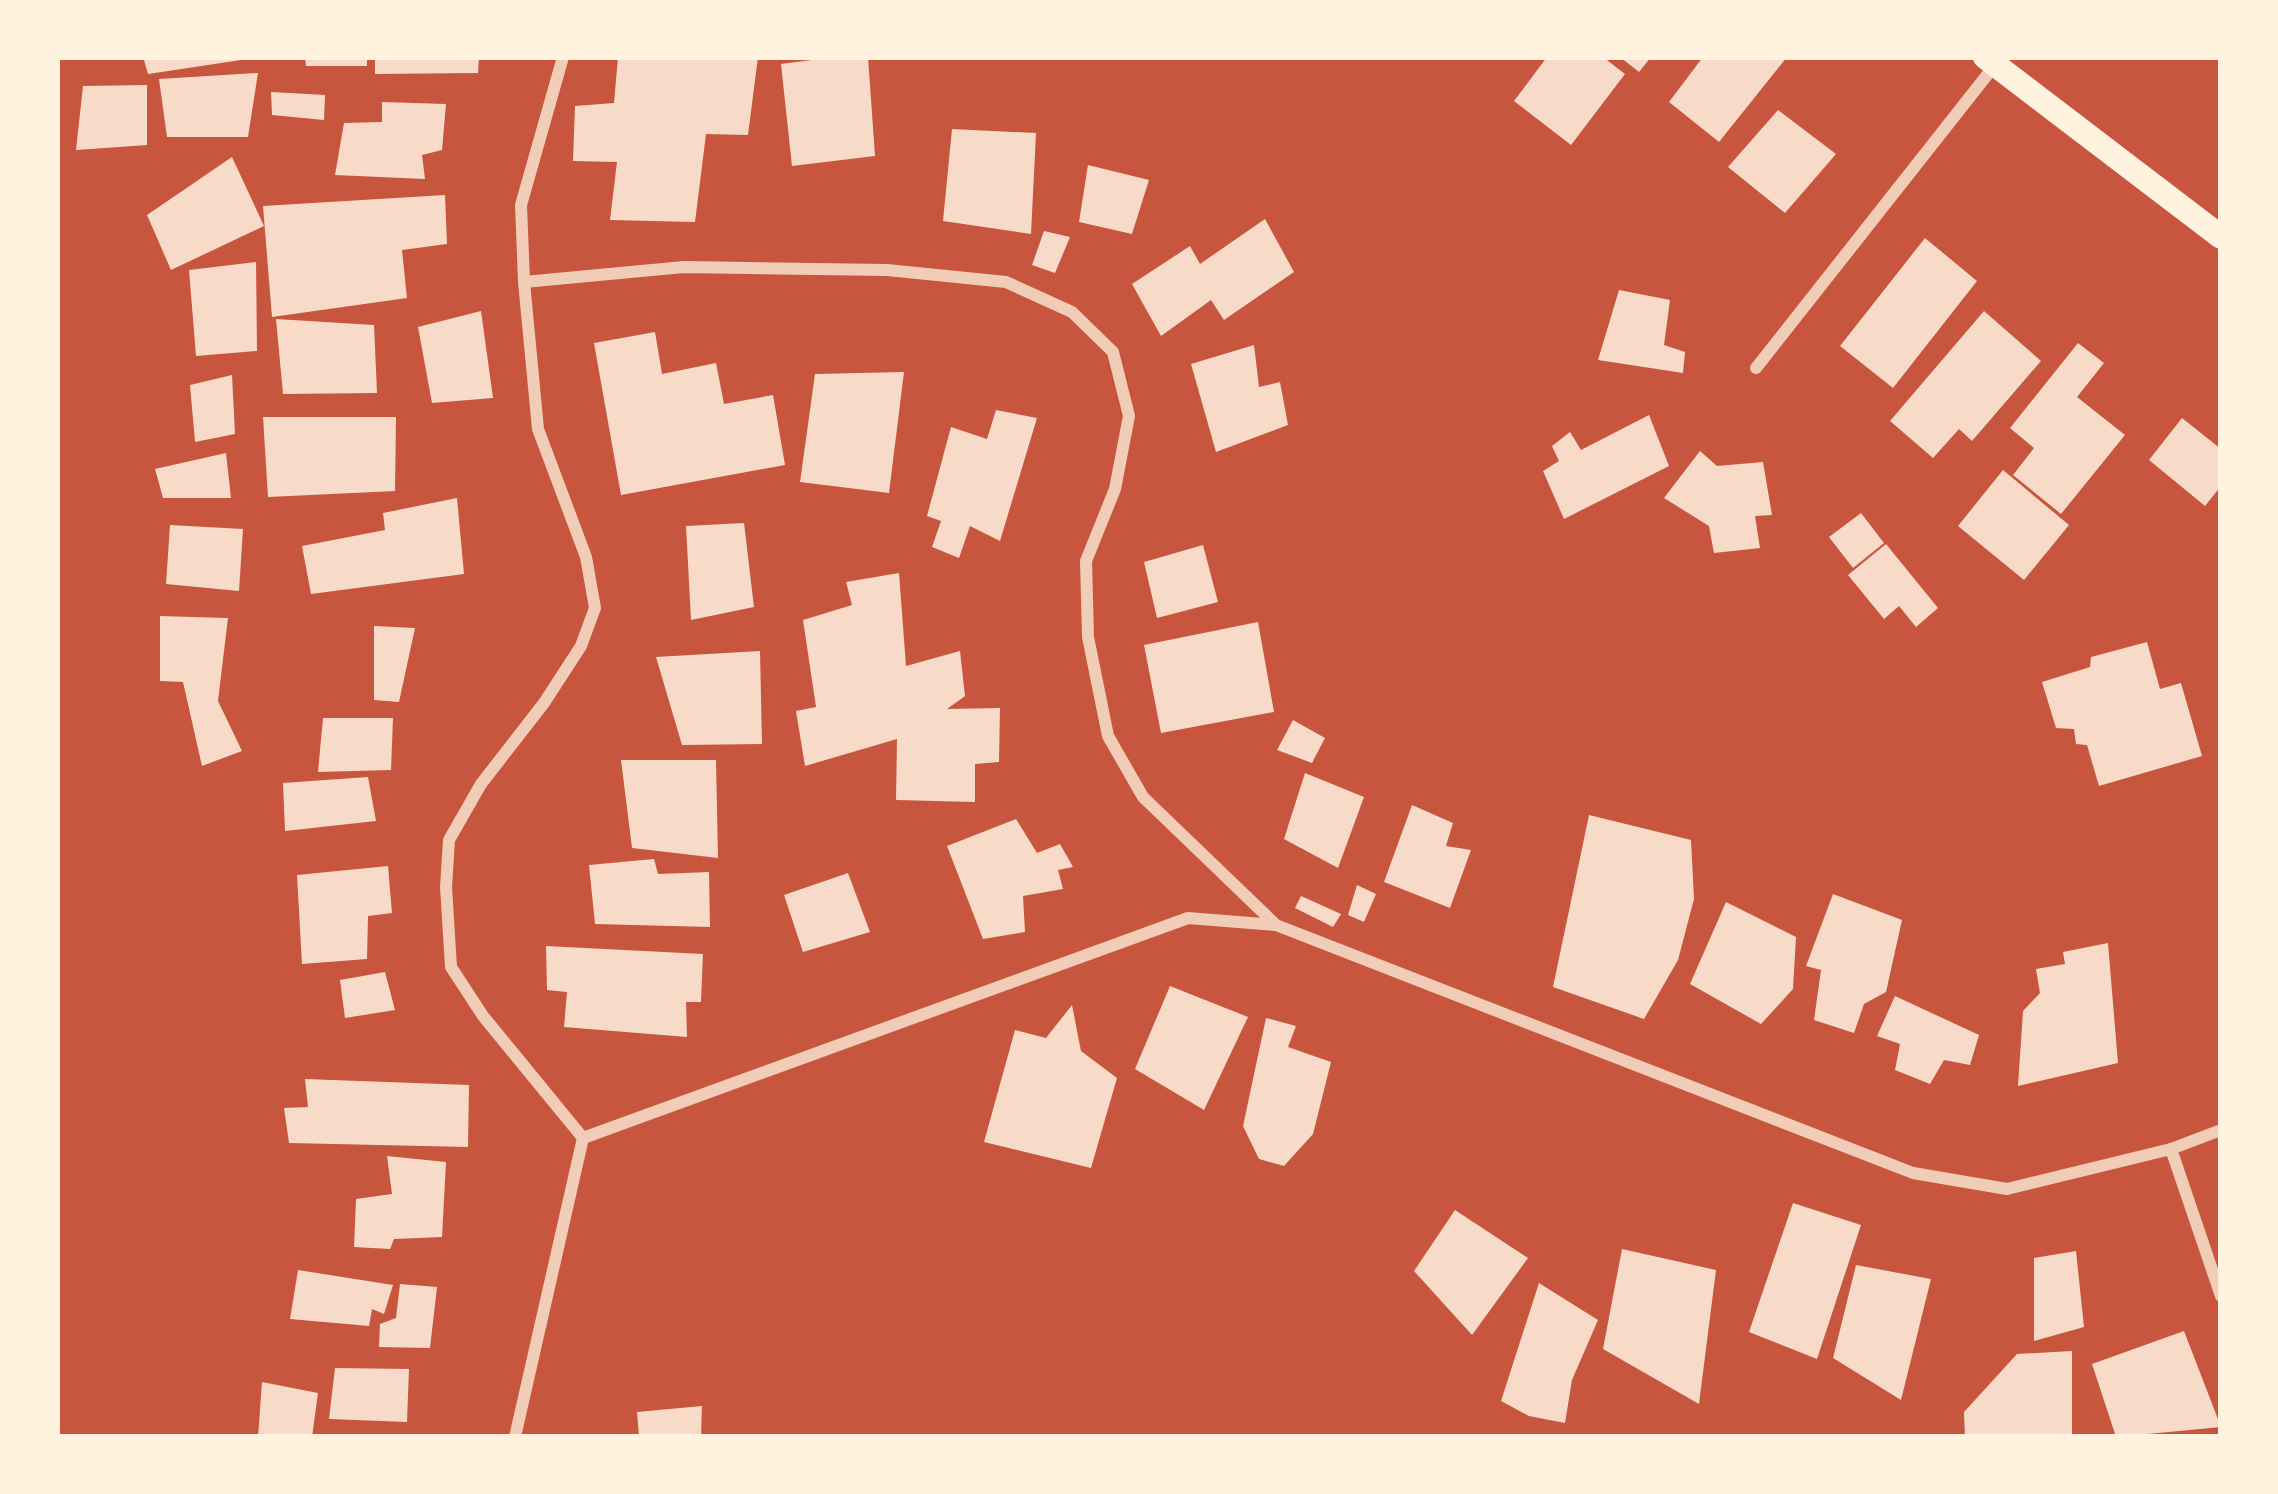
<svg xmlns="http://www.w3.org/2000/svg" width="2278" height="1494" viewBox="0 0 2278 1494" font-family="'Roboto Serif',serif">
<rect width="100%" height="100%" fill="#c8553d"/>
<g fill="#f7dbc8">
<path d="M 143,57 L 241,57 L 241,60 L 148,74 Z"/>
<path d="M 305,57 L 367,57 L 367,66 L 306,66 Z"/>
<path d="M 375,57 L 479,57 L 478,73 L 375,74 Z"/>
<path d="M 618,57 L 758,57 L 748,135 L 706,134 L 695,222 L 610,220 L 617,162 L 573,161 L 575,106 L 614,103 Z"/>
<path d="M 835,57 L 868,57 L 875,156 L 792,166 L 781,64 Z"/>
<path d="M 1547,57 L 1603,57 L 1625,74 L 1571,145 L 1514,101 Z"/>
<path d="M 1620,57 L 1651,57 L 1639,72 Z"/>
<path d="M 1703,57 L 1787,57 L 1719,142 L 1669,102 Z"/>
<path d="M 258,73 L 248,137 L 167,137 L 159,79 Z"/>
<path d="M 147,85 L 147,145 L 76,150 L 83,86 Z"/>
<path d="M 271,92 L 325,95 L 324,120 L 272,115 Z"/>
<path d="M 382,102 L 446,104 L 442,150 L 422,155 L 425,179 L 335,175 L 344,123 L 382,122 Z"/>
<path d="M 1778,110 L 1836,154 L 1785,213 L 1728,167 Z"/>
<path d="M 952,129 L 1036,133 L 1031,234 L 943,221 Z"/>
<path d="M 232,157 L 264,226 L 171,270 L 147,215 Z"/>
<path d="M 1088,165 L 1149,180 L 1132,234 L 1079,222 Z"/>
<path d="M 445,195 L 447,244 L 402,250 L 407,298 L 272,317 L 263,206 Z"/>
<path d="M 1265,219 L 1294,272 L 1224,320 L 1211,300 L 1161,336 L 1132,284 L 1190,246 L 1200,264 Z"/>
<path d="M 1044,231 L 1070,237 L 1055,273 L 1032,265 Z"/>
<path d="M 1925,238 L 1977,281 L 1893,388 L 1840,346 Z"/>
<path d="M 256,262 L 257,351 L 196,356 L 189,270 Z"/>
<path d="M 1619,290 L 1670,300 L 1664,345 L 1685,352 L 1683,373 L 1598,360 Z"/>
<path d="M 481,311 L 493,398 L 432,403 L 418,327 Z"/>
<path d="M 1984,311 L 2041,361 L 1972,441 L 1959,429 L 1933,458 L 1890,421 Z"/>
<path d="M 276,319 L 374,325 L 377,393 L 283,394 Z"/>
<path d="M 655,332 L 662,374 L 716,363 L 724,404 L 773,395 L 785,465 L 621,495 L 594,343 Z"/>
<path d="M 2078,343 L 2104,363 L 2077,397 L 2125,435 L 2061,514 L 2013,475 L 2034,448 L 2010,428 Z"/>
<path d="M 1254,345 L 1259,387 L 1280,382 L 1288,425 L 1216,452 L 1191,364 Z"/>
<path d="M 904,372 L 889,493 L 800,482 L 815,374 Z"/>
<path d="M 232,375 L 235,434 L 195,442 L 190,385 Z"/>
<path d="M 996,410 L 1037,418 L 1000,541 L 970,526 L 959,558 L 932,547 L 941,521 L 927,516 L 951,427 L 987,439 Z"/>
<path d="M 1649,415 L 1669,466 L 1564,519 L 1543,471 L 1559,461 L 1552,446 L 1570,432 L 1581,450 Z"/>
<path d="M 263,417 L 396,417 L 395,491 L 268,497 Z"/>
<path d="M 2182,418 L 2221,449 L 2221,486 L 2205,506 L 2149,460 Z"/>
<path d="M 1700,451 L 1717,466 L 1763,462 L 1772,515 L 1755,516 L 1760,548 L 1714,553 L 1709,526 L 1664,498 Z"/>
<path d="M 226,453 L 231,498 L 163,498 L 155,469 Z"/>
<path d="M 2003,470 L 2069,525 L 2024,580 L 1958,526 Z"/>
<path d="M 457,498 L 464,574 L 311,594 L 302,546 L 385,530 L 383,513 Z"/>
<path d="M 1861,513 L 1884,543 L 1853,568 L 1829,537 Z"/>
<path d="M 744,523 L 754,607 L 691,620 L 686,526 Z"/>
<path d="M 170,525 L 243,529 L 239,591 L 166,584 Z"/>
<path d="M 1886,544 L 1938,608 L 1916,627 L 1899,606 L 1884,619 L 1848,575 Z"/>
<path d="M 1203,545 L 1218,602 L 1157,618 L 1144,562 Z"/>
<path d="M 899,573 L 906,666 L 960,651 L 965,696 L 947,709 L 1000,708 L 999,762 L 975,764 L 975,802 L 896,800 L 897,739 L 805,766 L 796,711 L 816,707 L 803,620 L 852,605 L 846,582 Z"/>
<path d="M 160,616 L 228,618 L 218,701 L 242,751 L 202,766 L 183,682 L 160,681 Z"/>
<path d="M 1258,622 L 1274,712 L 1161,733 L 1144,645 Z"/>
<path d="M 374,626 L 415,628 L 399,702 L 374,700 Z"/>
<path d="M 2147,642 L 2160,689 L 2181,683 L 2202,756 L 2099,786 L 2087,745 L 2076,744 L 2074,729 L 2056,728 L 2042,682 L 2090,667 L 2091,657 Z"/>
<path d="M 760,651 L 762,744 L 682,745 L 656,657 Z"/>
<path d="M 323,718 L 393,718 L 391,770 L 318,772 Z"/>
<path d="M 1293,720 L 1325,738 L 1312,763 L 1277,750 Z"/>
<path d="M 621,760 L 716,760 L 718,858 L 632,848 Z"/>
<path d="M 1305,773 L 1364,797 L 1338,868 L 1284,839 Z"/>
<path d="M 368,777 L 376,821 L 285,831 L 283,783 Z"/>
<path d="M 1412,805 L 1453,823 L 1446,846 L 1471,850 L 1450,908 L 1384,882 Z"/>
<path d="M 1589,815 L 1691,840 L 1694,899 L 1678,960 L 1644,1019 L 1553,987 Z"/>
<path d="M 1016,819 L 1037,853 L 1060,844 L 1073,867 L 1058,870 L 1063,889 L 1023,896 L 1025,932 L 983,939 L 947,846 Z"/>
<path d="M 654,859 L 658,874 L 709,872 L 710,927 L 595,924 L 589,865 Z"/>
<path d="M 388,866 L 392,913 L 368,916 L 367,959 L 302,964 L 297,875 Z"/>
<path d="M 848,873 L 870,932 L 803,952 L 784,895 Z"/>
<path d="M 1357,885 L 1376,894 L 1364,922 L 1348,915 Z"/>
<path d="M 1833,894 L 1902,920 L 1886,992 L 1864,1004 L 1854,1033 L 1814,1020 L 1821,970 L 1806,966 Z"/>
<path d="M 1301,896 L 1341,914 L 1333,927 L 1295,908 Z"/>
<path d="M 1726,902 L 1796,937 L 1793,989 L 1761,1024 L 1690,984 Z"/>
<path d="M 2108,943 L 2118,1063 L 2018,1086 L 2023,1011 L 2040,993 L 2036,969 L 2065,964 L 2063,952 Z"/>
<path d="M 546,946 L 703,954 L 701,1002 L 686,1002 L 687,1037 L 564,1027 L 567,992 L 547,990 Z"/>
<path d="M 385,972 L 395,1010 L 345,1018 L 340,980 Z"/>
<path d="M 1170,986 L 1248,1017 L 1204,1110 L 1135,1069 Z"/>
<path d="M 1895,996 L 1979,1035 L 1970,1065 L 1944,1060 L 1930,1084 L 1895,1070 L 1900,1044 L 1877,1036 Z"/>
<path d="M 1072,1005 L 1081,1051 L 1117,1078 L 1091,1168 L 984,1142 L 1015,1030 L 1046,1038 Z"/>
<path d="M 1266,1018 L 1296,1026 L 1288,1047 L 1331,1062 L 1313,1134 L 1284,1166 L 1259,1159 L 1243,1126 Z"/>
<path d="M 305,1079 L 469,1085 L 468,1147 L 289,1143 L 284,1108 L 308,1107 Z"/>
<path d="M 387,1156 L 446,1162 L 442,1237 L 394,1239 L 390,1249 L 354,1247 L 356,1199 L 392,1194 Z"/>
<path d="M 1793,1203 L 1861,1225 L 1817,1359 L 1749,1332 Z"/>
<path d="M 1455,1210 L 1528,1258 L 1472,1335 L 1414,1271 Z"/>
<path d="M 1622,1249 L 1716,1270 L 1699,1404 L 1603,1349 Z"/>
<path d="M 2076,1251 L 2084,1327 L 2034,1341 L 2034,1258 Z"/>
<path d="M 1856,1265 L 1931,1279 L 1901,1400 L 1833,1358 Z"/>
<path d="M 298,1270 L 393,1285 L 384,1314 L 372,1309 L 369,1326 L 290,1319 Z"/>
<path d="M 1539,1283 L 1598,1320 L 1572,1380 L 1565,1423 L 1529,1416 L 1501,1401 Z"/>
<path d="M 400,1284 L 437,1287 L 430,1348 L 379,1347 L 380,1324 L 396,1318 Z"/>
<path d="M 2184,1331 L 2221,1427 L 2116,1437 L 2092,1364 Z"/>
<path d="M 2072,1351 L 2072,1437 L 1965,1437 L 1964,1412 L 2017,1354 Z"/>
<path d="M 335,1368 L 409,1369 L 407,1422 L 329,1419 Z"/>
<path d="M 262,1382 L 318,1393 L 312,1437 L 258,1437 Z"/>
<path d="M 702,1406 L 701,1437 L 639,1437 L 637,1412 Z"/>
</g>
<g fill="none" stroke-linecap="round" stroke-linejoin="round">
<g stroke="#f1ccb7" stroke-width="12">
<path d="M 563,57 L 521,205 L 524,282 L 538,429 L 586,557 L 595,608 L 581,646 L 544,703 L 481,784 L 449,840 L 446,887 L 451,967 L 483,1016 L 583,1138"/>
<path d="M 524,282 L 684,267 L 887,270 L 1006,282 L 1072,312 L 1113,352 L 1129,416 L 1115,489 L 1086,561 L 1088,637 L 1108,736 L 1143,797 L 1276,925"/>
<path d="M 1756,368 L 1995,65"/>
<path d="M 583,1138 L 1188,918 L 1276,925 L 1913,1173 L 2007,1189 L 2171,1149 L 2221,1130"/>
<path d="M 2171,1149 L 2221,1296"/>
<path d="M 515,1437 L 583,1138"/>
</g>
<path stroke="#fff3e0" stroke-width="24" d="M 1985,57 L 2221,237"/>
</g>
<rect width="2278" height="1494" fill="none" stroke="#fff3e0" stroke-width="120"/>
</svg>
